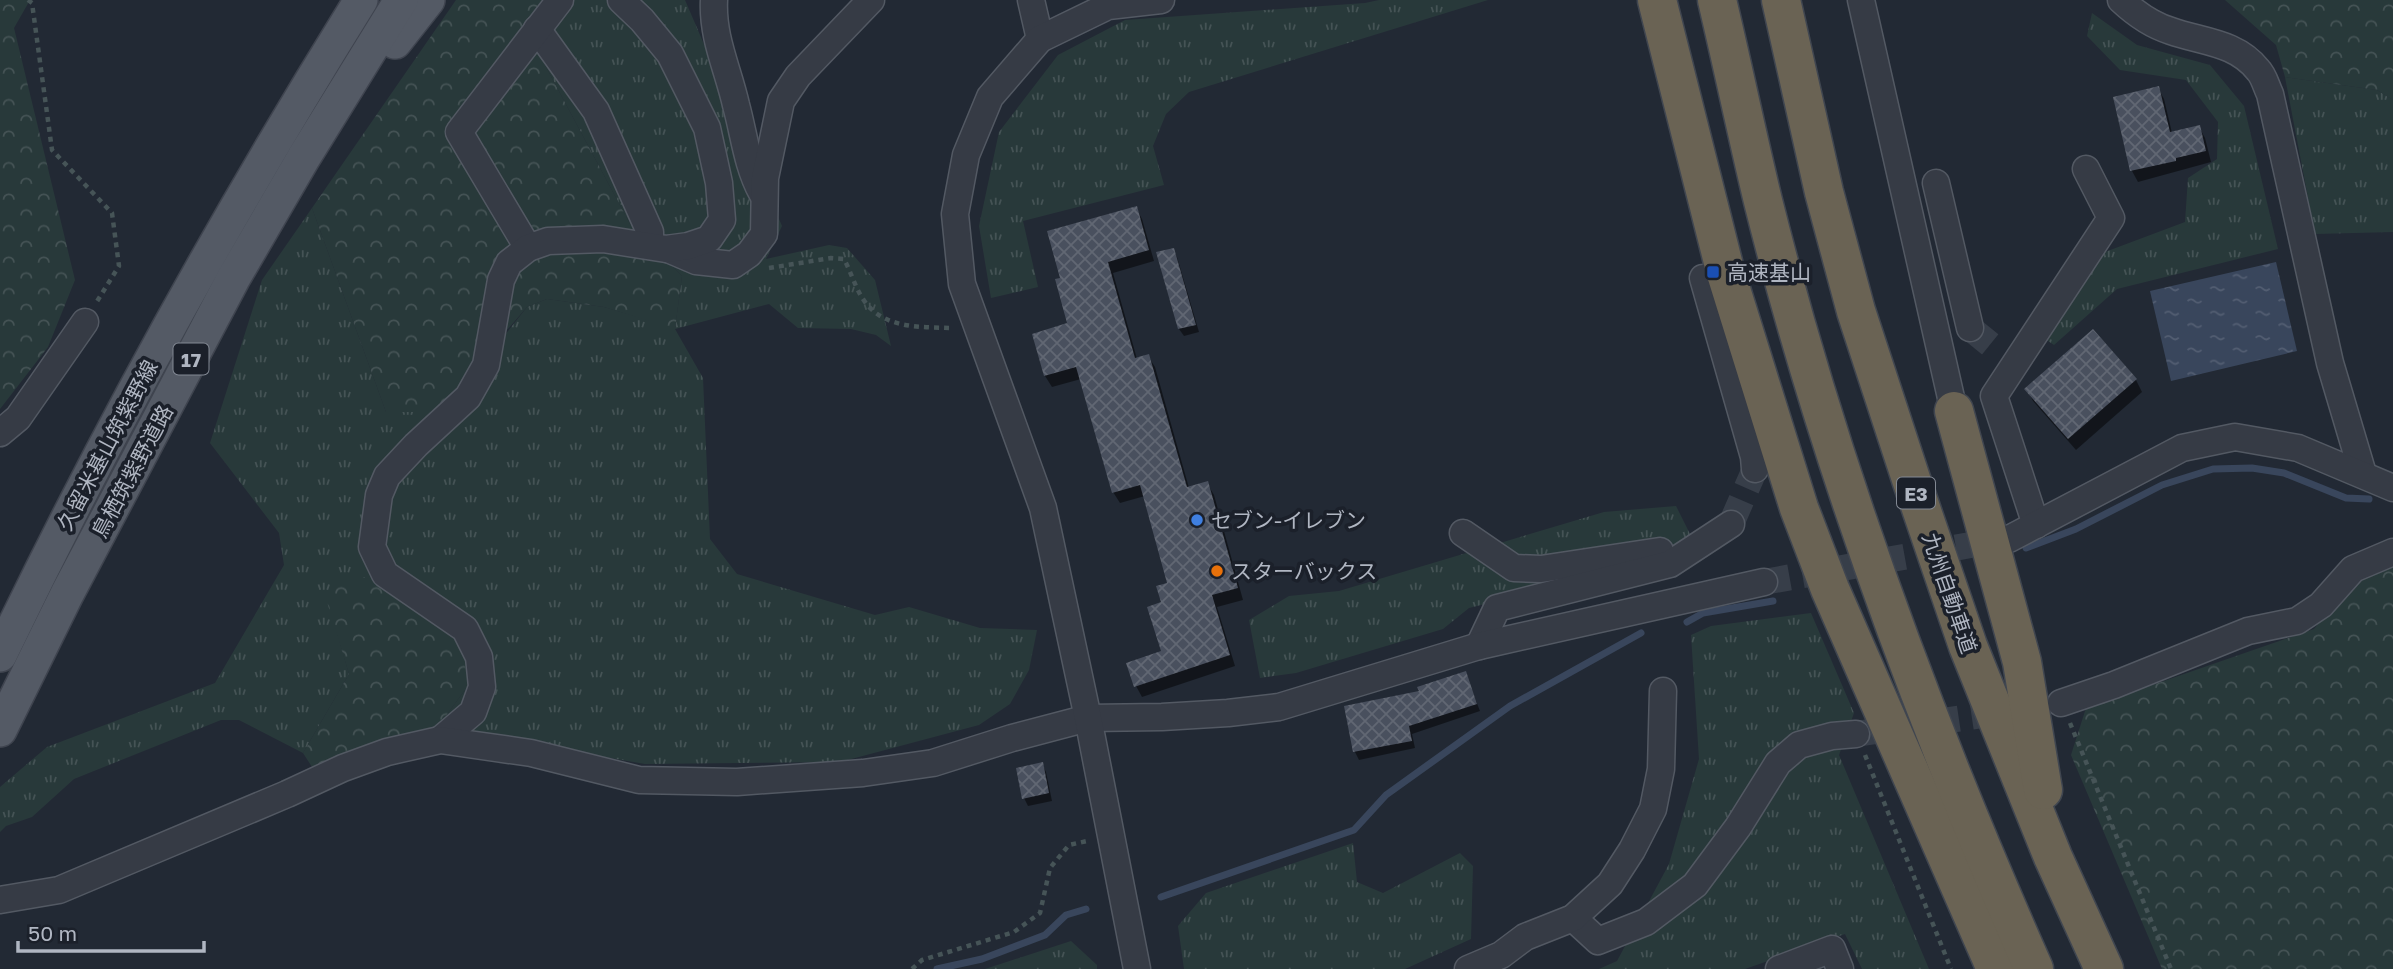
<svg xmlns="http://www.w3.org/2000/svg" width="2393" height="969" viewBox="0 0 2393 969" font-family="'Golos Text','Noto Sans JP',sans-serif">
<defs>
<pattern id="grass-tufts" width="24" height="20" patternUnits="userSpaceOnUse" patternTransform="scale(1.75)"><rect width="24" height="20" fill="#28393a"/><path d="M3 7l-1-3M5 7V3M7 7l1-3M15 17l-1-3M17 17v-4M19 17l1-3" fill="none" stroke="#455355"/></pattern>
<pattern id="forest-crowns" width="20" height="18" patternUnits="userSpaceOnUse" patternTransform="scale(1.75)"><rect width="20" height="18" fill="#28393a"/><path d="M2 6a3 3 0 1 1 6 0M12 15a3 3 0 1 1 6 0" fill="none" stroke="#455355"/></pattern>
<pattern id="water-ripples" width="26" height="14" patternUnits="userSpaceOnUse" patternTransform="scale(1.75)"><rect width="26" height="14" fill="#39465c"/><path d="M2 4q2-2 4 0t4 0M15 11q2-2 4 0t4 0" fill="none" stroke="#535e72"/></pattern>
<pattern id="building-cross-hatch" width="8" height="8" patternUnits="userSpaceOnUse" patternTransform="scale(1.75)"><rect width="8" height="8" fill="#49505e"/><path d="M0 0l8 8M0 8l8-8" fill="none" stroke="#616773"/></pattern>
</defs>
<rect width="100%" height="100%" fill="#222934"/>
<g fill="url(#grass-tufts)">
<path d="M 551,0 L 685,0 L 782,226 L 766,259 L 829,245 L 847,248 L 875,280 L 891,346 L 876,335 L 851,329 L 798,328 L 769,304 L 675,329 L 703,378 L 710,539 L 737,574 L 875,615 L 909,607 L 980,628 L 1037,630 L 1029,670 L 1010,704 L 979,725 L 840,762 L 645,764 L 437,728 L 470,683 L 325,592 L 349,674 L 303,753 L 239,720 L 221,720 L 74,779 L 32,817 L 6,826 L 0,832 L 0,787 L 47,747 L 215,683 L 284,565 L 279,533 L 210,443 L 262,280 L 312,208 L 386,412 L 436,412 L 475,373 L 527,307 L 547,299 L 604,307 L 675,328 L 682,276 L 630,224 L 523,24 Z"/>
<path d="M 1379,0 L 1488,0 L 1189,92 L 1166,114 L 1153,146 L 1164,185 L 1023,221 L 1038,287 L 991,298 L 979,226 L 999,132 L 1058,55 L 1125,20 L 1365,3 Z"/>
<path d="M 2092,13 L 2137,45 L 2210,65 L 2244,106 L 2278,249 L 2117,289 L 2054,345 L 2030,329 L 2097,255 L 2185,222 L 2188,178 L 2217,159 L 2218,122 L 2186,80 L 2120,70 L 2087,36 Z"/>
<path d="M 2285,77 L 2377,90 L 2393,100 L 2393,232 L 2315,234 Z"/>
<path d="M 1676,506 L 1691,536 L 1634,567 L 1469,608 L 1443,629 L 1296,673 L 1260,678 L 1249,620 L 1289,596 L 1339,591 L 1604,512 Z"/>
<path d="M 1811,613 L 1854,713 L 1839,755 L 1929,969 L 1862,969 L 1845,934 L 1745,969 L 1599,969 L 1617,961 L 1669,864 L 1699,759 L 1691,635 L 1711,626 Z"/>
<path d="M 1353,843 L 1357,882 L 1383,893 L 1460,853 L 1473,866 L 1471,939 L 1405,969 L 1184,969 L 1178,926 L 1206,893 Z"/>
<path d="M 1071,941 L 1097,965 L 1097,969 L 985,969 Z"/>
</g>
<g fill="url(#forest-crowns)">
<path d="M 0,0 L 30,0 L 14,28 L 75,280 L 48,347 L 0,409 Z"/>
<path d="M 456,0 L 551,0 L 523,24 L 630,224 L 682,276 L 675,329 L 604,307 L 547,299 L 527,307 L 436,412 L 386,412 L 312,208 Z"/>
<path d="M 2225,0 L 2393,0 L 2393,100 L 2377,90 L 2285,77 L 2276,45 Z"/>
<path d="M 2393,562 L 2393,969 L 2162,969 L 2071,755 L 2086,708 L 2314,629 L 2358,576 Z"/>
<path d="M 373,574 L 455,635 L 470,683 L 437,728 L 395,736 L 314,770 L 303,753 L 349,674 L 324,592 Z"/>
</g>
<path fill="url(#water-ripples)" d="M 2276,262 L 2297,351 L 2171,381 L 2150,291 Z"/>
<g fill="#0007">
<path d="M 2158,88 L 2164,99 L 2172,133 L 2199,127 L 2205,138 L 2211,162 L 2138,182 L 2132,171 L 2115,98 Z"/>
<path d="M 1136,208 L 1142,219 L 1154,261 L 1113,273 L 1137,359 L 1148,356 L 1155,367 L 1189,488 L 1207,483 L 1214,495 L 1243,600 L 1217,607 L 1235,666 L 1142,697 L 1136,686 L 1163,652 L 1163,603 L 1169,584 L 1145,496 L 1120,503 L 1113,492 L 1081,379 L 1052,387 L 1045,376 L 1034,335 L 1070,324 Z"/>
<path d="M 1173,250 L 1177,257 L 1199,332 L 1184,336 L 1179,329 L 1158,254 Z"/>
<path d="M 2093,332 L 2136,380 L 2142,392 L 2076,450 L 2033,401 L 2027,389 Z"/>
<path d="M 1465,673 L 1480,711 L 1412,734 L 1415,748 L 1359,760 L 1355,752 L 1346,708 L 1421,693 Z"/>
<path d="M 1042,764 L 1046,772 L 1052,801 L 1028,806 L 1024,798 Z"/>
</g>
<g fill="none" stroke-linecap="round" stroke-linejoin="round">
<g stroke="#39465c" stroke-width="7">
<path d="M 2026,548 L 2076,529 L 2162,485 L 2213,469 L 2252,468 L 2284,473 L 2346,498 L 2369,499"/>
<path d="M 1687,622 L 1703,613 L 1773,601"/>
<path d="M 1161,897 L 1354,830 L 1386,795 L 1510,706 L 1641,633"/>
<path d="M 937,969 L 982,959 L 1045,935 L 1066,915 L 1086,909"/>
</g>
</g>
<g fill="url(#building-cross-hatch)">
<path d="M 2159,86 L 2170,132 L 2200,125 L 2206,151 L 2176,158 L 2176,161 L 2130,171 L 2113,97 Z"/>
<path d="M 1137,206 L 1149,250 L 1108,262 L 1135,358 L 1149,354 L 1187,487 L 1208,481 L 1238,588 L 1212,595 L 1230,655 L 1134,687 L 1126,663 L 1161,651 L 1147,607 L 1161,602 L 1156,586 L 1167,583 L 1140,485 L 1112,493 L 1076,367 L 1044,376 L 1032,334 L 1067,323 L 1055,279 L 1060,278 L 1047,231 Z"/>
<path d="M 1174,248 L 1196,325 L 1178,329 L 1156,252 Z"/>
<path d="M 2093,329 L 2137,379 L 2068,439 L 2024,389 Z"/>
<path d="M 1466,671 L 1477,704 L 1409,726 L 1412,741 L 1353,752 L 1344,706 L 1419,691 L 1417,687 Z"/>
<path d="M 1043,762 L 1049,793 L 1022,799 L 1016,768 Z"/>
</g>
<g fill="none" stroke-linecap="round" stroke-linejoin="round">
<g stroke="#373e49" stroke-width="26" stroke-dasharray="26 13" stroke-linecap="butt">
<path d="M 1970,328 L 1996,349"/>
<path d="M 1731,524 L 1755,469"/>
<path d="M 1764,582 L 2004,539"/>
<path d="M 1856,734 L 2010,711"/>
</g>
<defs>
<g id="minor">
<path d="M 714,0 C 712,38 728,69 736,105 C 744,134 747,166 762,193"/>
<path d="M 1031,0 L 1040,39"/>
<path d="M 1861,0 L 1954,411"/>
<path d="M 2121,0 C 2136,14 2151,25 2171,31 C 2202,42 2236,42 2258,70 C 2264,76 2266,86 2270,94 L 2330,363 L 2363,474"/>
<path d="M 537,29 L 596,111 L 650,232 L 650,245"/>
<path d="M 1936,183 L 1970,328"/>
<path d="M 528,248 L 459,132 L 560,0"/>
<path d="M 668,249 L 696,261 L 733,265 L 749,254 L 764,234 L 765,178 L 781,101 L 798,76 L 871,0"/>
<path d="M 1703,278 L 1754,457 L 1755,469"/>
<path d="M 0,433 L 18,418 L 85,322"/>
<path d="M 2036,525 L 1994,396 L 2111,218 L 2086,169"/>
<path d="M 1463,533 L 1514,568 L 1541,569 L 1660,551"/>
<path d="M 2009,539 L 2182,448 L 2235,437 L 2298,448 L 2393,488"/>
<path d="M 1479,646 L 1497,608 L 1670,564 L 1731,524"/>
<path d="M 2061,703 L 2114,685 L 2248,631 L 2297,621 L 2321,605 L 2353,569 L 2393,552"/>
<path d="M 440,740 L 473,712 L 482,687 L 479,657 L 465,629 L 385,574 L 372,547 L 379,495 L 387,476 L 416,445 L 468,397 L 486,365 L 501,280 L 509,263 L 528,248 L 548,241 L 603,239 L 666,249 L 688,246 L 709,239 L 722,220 L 719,183 L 707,128 L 670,54 L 642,20 L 621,0"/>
<path d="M 0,900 L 59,890 L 287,794 L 343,768 L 387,752 L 440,740 L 531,753 L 639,780 L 737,782 L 863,773 L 933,763 L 1012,738 L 1088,718 L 1162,717 L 1228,713 L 1279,707 L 1479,646 L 1764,582"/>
<path d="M 1573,918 L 1598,941 L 1646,922 L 1695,885 L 1738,827 L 1778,763 L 1799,745 L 1832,736 L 1856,734"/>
<path d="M 1137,969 L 1088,718 L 1043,508 L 962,284 L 955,214 L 966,155 L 990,97 L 1040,39 L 1108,6 L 1161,0"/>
<path d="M 1468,969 L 1501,955 L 1525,937 L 1573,918 L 1610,884 L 1632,850 L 1653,809 L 1661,769 L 1663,691"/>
<path d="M 1779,969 L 1832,949 L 1840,969"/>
</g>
<g id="major">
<path d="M 395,42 L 428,0"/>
<path d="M 0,655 C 108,430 229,212 361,0"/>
<path d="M 0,730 L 67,594 L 233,279 L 304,157 L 401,0"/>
</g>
<g id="highway">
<path d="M 1657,0 L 1725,270 L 1799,508 L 1830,589 L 1996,969"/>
<path d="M 1717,0 C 1733,67 1747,135 1763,201 C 1829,465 1924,721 2034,969"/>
<path d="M 1781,0 L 1824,192 L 1856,311 L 1911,479 L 1968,646 L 2053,857 L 2104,969"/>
<path d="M 1954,411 L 2022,662 L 2043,790"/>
</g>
</defs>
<use href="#minor" stroke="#535963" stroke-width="29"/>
<use href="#major" stroke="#3f444f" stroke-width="36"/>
<use href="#highway" stroke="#404650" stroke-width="41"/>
<g stroke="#465457" stroke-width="4.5" stroke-dasharray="5 5" stroke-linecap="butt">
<path d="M 28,0 L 32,3 L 52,150 L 112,213 L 119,266 L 96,303"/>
<path d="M 769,268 L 831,258 L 844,259 C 851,272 855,287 863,299 C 882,329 920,327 952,328"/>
<path d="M 2070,723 L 2171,969"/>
<path d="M 1865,755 L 1951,969"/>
<path d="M 912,969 L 922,960 L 1014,932 L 1040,913 L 1050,868 L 1069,845 L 1087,841"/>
</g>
<use href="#minor" stroke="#363b45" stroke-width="26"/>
<use href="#major" stroke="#545a65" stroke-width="33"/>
<use href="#highway" stroke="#6a6354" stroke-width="38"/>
</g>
<rect fill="#1a4fb4" stroke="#1b202a" stroke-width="2.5" x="1706" y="265" width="14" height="14" rx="3.5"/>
<circle fill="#3f7fe0" stroke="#1b202a" stroke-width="2.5" cx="1197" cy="520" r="7"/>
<circle fill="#e8710a" stroke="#1b202a" stroke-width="2.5" cx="1217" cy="571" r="7"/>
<g text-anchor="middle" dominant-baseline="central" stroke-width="7" stroke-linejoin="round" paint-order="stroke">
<g fill="#1b202a" stroke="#838994" stroke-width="2">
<rect x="173.5" y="343.5" width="35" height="31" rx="5"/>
<rect x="1897" y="477.5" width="38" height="31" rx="5"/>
</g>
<g font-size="19" font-weight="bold" fill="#b0b6c2">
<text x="191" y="359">17</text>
<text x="1916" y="493">E3</text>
</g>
<g font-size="21" fill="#b0b6c2" stroke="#1b202a" text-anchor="start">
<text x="1727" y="272">高速基山</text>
<text x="1211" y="520">セブン-イレブン</text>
<text x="1231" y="571">スターバックス</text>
</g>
<g font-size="21" fill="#b0b6c2" stroke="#1b202a">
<text transform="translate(107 445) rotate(-62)">久留米基山筑紫野線</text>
<text transform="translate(132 471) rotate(-62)">鳥栖筑紫野道路</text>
<text transform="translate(1950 593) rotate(71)">九州自動車道</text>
</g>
</g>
<path d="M18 941v10h186v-10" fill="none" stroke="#b0b6c2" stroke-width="3.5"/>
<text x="28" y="941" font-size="21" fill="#b0b6c2" stroke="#1b202a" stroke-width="5" paint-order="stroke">50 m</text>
</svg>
